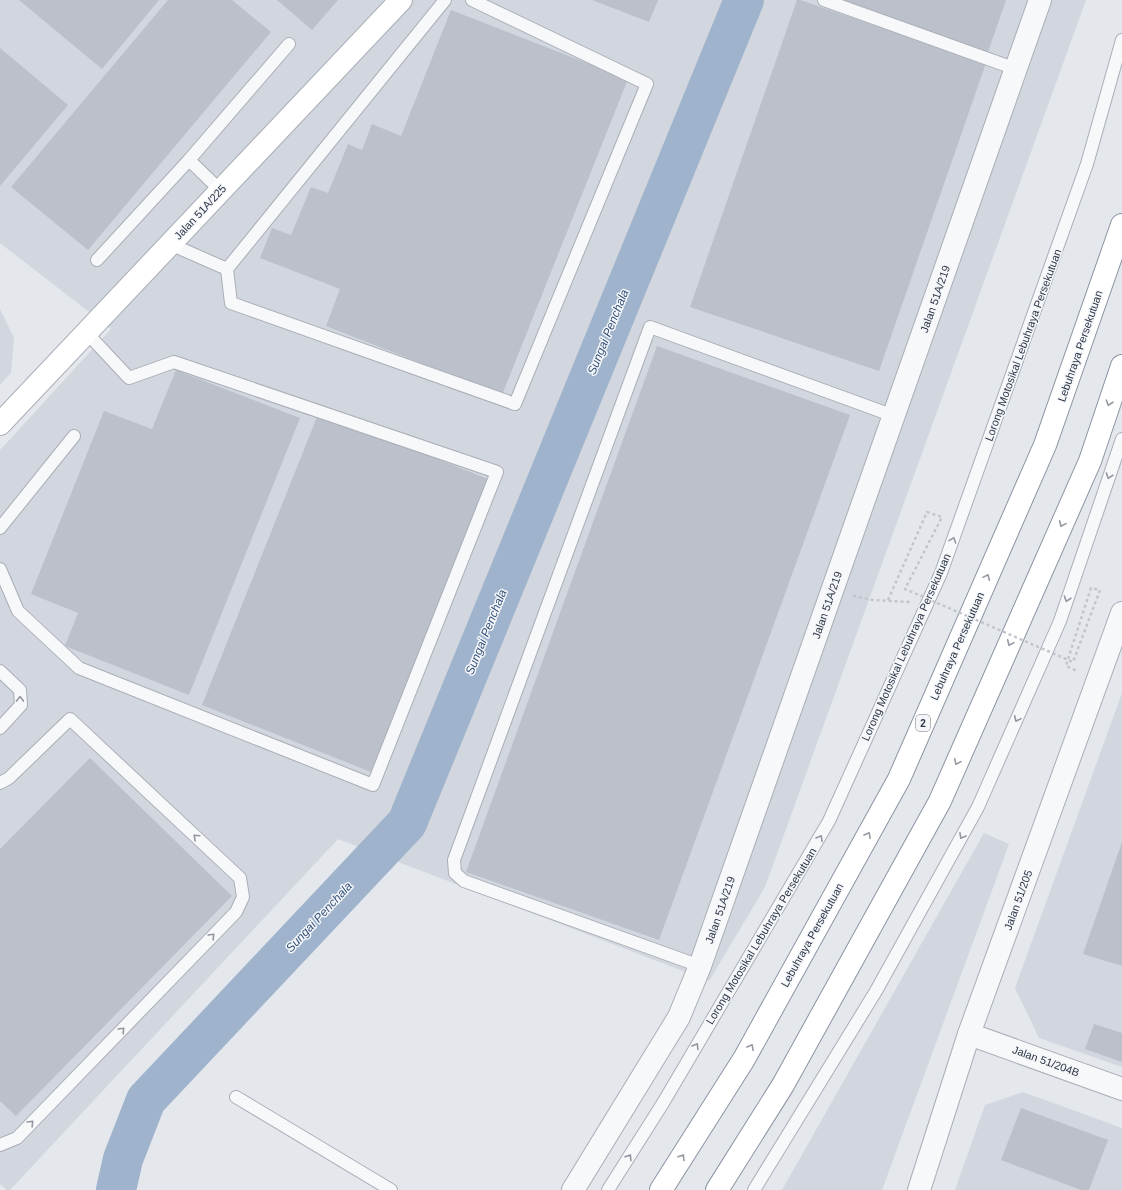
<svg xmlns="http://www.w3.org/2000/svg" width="1122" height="1190" viewBox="0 0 1122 1190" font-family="Helvetica,sans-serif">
<rect width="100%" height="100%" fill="#e4e7ec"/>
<g fill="#d2d6de">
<path d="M 0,0 L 1086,0 L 765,887 L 709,981 L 338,839 L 10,1190 L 7,1190 L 0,1184 L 0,450 L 111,329 L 0,243 Z"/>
<path d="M 0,309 L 14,338 L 11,373 L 0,385 Z"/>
<path d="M 1122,693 L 1122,1067 L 1039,1038 L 1015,988 Z"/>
<path d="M 984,833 L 1009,844 L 882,1190 L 782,1190 Z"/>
<path d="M 1023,1092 L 1122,1128 L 1122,1190 L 955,1190 L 985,1105 Z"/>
</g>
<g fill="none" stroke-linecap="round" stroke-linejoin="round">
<path stroke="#9fb4cc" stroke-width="40" d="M 116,1190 L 123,1159 L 146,1100 L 407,823 L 744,0"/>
</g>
<g fill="#bbc0ca">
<path d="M 19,0 L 159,0 L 102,69 Z"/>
<path d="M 168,0 L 232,0 L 271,32 L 88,250 L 11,187 Z"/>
<path d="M 277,0 L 338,0 L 312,30 Z"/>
<path d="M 592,0 L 658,0 L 649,22 Z"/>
<path d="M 797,0 L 800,0 L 986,63 L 879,371 L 690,307 Z"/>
<path d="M 836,0 L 1006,0 L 988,52 Z"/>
<path d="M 451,10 L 628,79 L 502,395 L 326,326 L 340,289 L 260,258 L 272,228 L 291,235 L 311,187 L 328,193 L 348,144 L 362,150 L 372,124 L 401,136 Z"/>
<path d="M 0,48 L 68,105 L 0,186 Z"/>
<path d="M 657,346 L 850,415 L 659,940 L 466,872 Z"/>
<path d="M 176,370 L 300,418 L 189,695 L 65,646 L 78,613 L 31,594 L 104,411 L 152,429 Z"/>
<path d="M 319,412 L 488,479 L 371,772 L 202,705 Z"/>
<path d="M 90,758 L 232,896 L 16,1116 L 0,1101 L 0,849 Z"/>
<path d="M 1122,842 L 1122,966 L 1083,954 Z"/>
<path d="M 1094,1024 L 1122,1033 L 1122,1062 L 1085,1049 Z"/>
<path d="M 1021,1108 L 1108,1140 L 1089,1190 L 1081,1190 L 1001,1160 Z"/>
</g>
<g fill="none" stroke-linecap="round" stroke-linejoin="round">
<defs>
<g id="lane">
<path d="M 445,0 L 227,269 L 231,303 L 515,404 L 647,84 L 472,0"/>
<path d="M 824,0 L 1016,69"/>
<path d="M 189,160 L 220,190"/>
<path d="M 170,244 L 227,269"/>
<path d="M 97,260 L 189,160 L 289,44"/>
<path d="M 0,528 L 74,436"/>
<path d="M 0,569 L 18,611 L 79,668 L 373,785 L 497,472 L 174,362 L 129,378 L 86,332"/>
<path d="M 0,671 L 20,690 L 21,705 L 0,728"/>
<path d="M 0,783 L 9,778 L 70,719 L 240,878 L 243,897 L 236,912 L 17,1138 L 0,1145"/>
<path d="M 700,966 L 464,881 L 455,873 L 454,860 L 650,327 L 894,416"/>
<path d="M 236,1097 L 391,1190"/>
<path d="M 608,1190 L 663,1103 L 829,821 L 941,573 L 1087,164 L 1122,40"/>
<path d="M 754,1190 L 876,991 L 978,807 L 1060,621 L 1122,439"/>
</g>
<g id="street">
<path d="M 969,1034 L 1122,1089"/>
<path d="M 573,1190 L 679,1017 L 700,966 L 1040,0"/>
<path d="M 919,1190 L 969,1034 L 1122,613"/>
</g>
<path id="secondary" d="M 0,424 L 401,0"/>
<g id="highway">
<path d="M 661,1190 L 744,1059 L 899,779 L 1045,445 L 1122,225"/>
<path d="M 717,1190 L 783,1085 L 940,801 L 1090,461 L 1122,366"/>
</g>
</defs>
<use href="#lane" stroke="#a9aeb7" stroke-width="14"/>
<use href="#street" stroke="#a9aeb7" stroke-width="24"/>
<use href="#secondary" stroke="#a9aeb7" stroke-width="24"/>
<use href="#highway" stroke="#8b94a3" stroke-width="24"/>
<g stroke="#c2c5cb" stroke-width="2.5" stroke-dasharray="3 3" stroke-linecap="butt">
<path d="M 853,596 L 873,600 L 910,602"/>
<path d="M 1069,656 L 1066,666 L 1077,671"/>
</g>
<use href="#lane" stroke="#f7f8fa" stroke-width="12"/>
<use href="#street" stroke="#f7f8fa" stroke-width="22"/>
<use href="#secondary" stroke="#fff" stroke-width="22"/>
<use href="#highway" stroke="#fff" stroke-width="22"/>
<path stroke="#c2c5cb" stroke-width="2.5" stroke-dasharray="3 3" stroke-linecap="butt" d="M 888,600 L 927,512 L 942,517 L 905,589 L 1073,662 L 1100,590 L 1091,588 L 1069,656"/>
</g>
<defs><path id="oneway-chevron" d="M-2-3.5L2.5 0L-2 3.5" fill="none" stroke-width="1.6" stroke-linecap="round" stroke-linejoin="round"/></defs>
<g stroke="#959aa2">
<use href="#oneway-chevron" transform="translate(1109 403) rotate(109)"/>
<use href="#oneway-chevron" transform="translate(1062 524) rotate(114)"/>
<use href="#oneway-chevron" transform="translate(987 577) rotate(-66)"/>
<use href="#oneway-chevron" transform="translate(1010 643) rotate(114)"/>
<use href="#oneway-chevron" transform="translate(957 762) rotate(114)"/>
<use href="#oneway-chevron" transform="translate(868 835) rotate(-61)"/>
<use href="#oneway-chevron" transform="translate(751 1047) rotate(-61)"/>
<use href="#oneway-chevron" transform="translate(682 1157) rotate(-58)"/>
</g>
<g stroke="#9196a0">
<use href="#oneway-chevron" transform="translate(1109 476) rotate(109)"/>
<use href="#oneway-chevron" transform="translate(953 540) rotate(-70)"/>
<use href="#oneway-chevron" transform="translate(1067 599) rotate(109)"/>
<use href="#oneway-chevron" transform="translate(20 699) rotate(-89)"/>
<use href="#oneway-chevron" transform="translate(1017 719) rotate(114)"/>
<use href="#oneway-chevron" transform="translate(962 836) rotate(119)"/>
<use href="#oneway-chevron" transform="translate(196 837) rotate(-137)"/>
<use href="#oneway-chevron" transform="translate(820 838) rotate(-59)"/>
<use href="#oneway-chevron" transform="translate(212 936) rotate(-46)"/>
<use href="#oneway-chevron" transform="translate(122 1030) rotate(-46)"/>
<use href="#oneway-chevron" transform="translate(696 1046) rotate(-59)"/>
<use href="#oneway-chevron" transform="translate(31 1123) rotate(-46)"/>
<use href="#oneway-chevron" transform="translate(629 1157) rotate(-58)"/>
</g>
<g text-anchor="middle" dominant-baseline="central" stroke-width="3" stroke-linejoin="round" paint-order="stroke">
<rect fill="#f4f6f9" stroke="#676e7b" stroke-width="1" x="916" y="715" width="14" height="16" rx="3"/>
<g font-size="10" font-weight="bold" fill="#2b3445">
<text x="923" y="723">2</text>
</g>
<g font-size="11" fill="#2b3445" stroke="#f4f6f9">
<text transform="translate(200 212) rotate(-47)">Jalan 51A/225</text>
<text transform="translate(935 299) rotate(-71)">Jalan 51A/219</text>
<text transform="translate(1023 345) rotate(-70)">Lorong Motosikal Lebuhraya Persekutuan</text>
<text transform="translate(1080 346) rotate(-71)">Lebuhraya Persekutuan</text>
<text transform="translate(827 605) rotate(-71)">Jalan 51A/219</text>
<text transform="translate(957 646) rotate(-66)">Lebuhraya Persekutuan</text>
<text transform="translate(906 647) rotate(-66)">Lorong Motosikal Lebuhraya Persekutuan</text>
<text transform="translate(1018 900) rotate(-70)">Jalan 51/205</text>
<text transform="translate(720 910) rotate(-71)">Jalan 51A/219</text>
<text transform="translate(812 935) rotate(-61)">Lebuhraya Persekutuan</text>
<text transform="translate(761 936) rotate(-59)">Lorong Motosikal Lebuhraya Persekutuan</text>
<text transform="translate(1046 1061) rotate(20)">Jalan 51/204B</text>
</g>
<g font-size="12" font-style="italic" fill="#34527a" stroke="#f4f6f9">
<text transform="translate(608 332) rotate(-68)">Sungai Penchala</text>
<text transform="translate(486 632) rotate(-68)">Sungai Penchala</text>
<text transform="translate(319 917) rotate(-47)">Sungai Penchala</text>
</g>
</g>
</svg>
